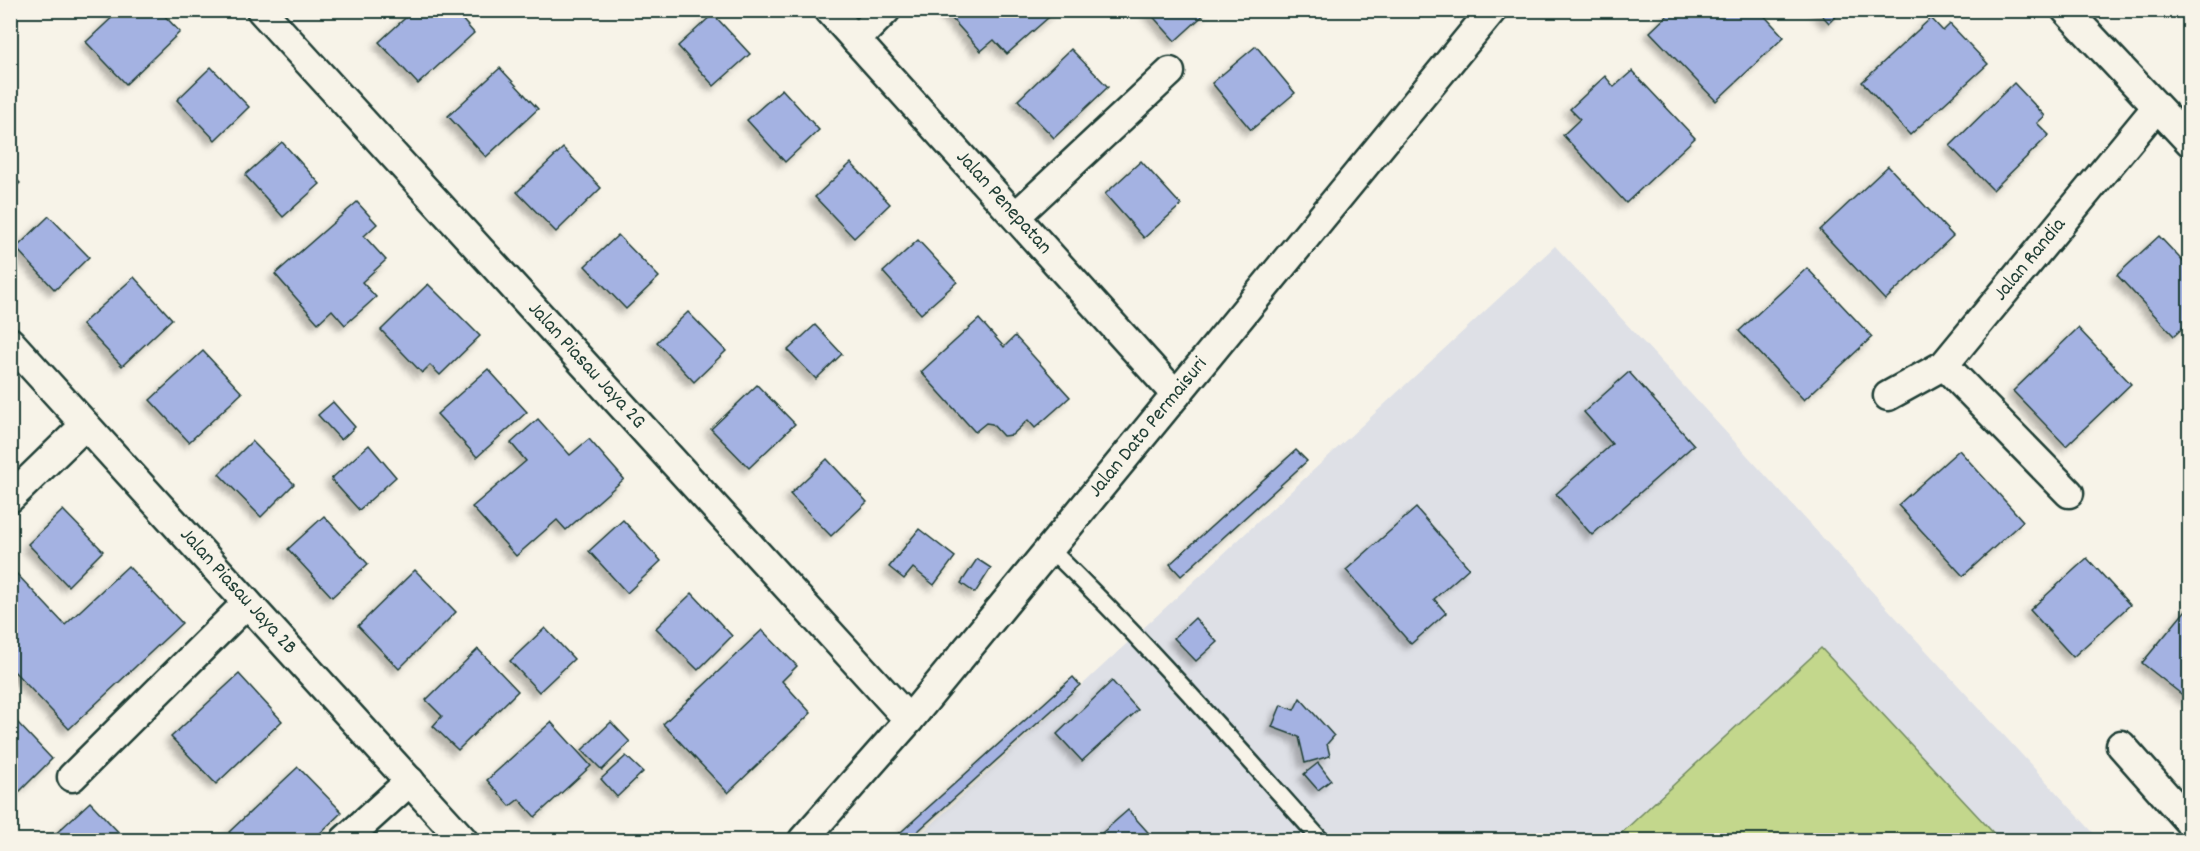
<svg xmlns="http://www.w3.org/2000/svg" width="2200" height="851" viewBox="0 0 2200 851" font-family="Dekko,sans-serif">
<defs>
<filter id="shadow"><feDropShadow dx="-5.5" dy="5.5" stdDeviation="3" flood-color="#0004"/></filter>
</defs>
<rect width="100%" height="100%" fill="#f7f3e8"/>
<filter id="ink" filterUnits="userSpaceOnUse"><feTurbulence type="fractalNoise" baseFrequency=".0167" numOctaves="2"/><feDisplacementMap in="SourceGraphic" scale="12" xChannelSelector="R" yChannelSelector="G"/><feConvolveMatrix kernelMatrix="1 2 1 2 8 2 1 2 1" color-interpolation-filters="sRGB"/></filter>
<g filter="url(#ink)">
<path fill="#dee0e6" d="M 1555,246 L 2100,840 L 915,840 Z"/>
<path fill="#c3d78c" stroke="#718a60" stroke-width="1.5" d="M 1821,648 L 2000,840 L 1614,840 Z"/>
<g fill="#a4b2e2" stroke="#1f3d34" stroke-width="1.5" filter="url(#shadow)">
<path d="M 120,10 L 159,10 L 180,32 L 126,84 L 86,42 Z"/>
<path d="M 414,10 L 454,10 L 474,33 L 418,84 L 379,42 Z"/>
<path d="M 944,10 L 1057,10 L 1007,54 L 994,40 L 981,51 Z"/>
<path d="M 1147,10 L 1209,10 L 1175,41 Z"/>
<path d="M 1673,10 L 1759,10 L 1784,37 L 1716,101 L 1650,32 Z"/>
<path d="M 1817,10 L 1842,10 L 1829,23 Z"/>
<path d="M 713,14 L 750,54 L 714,86 L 678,46 Z"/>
<path d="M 1931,18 L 1943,31 L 1950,24 L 1988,64 L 1910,135 L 1862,82 Z"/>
<path d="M 1256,46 L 1295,93 L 1251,130 L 1212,83 Z"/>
<path d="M 1071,49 L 1108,87 L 1054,138 L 1018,100 Z"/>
<path d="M 211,67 L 249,107 L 215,140 L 177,100 Z"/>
<path d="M 500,68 L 538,109 L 486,157 L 448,116 Z"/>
<path d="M 1632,71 L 1695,138 L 1626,203 L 1563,135 L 1580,119 L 1570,109 L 1605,76 L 1614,87 Z"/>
<path d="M 2014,83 L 2045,116 L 2037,123 L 2049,135 L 1993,190 L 1950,146 Z"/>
<path d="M 782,89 L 819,130 L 785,162 L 747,120 Z"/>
<path d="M 282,142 L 320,184 L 283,217 L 245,175 Z"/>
<path d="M 563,148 L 601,188 L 556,232 L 517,192 Z"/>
<path d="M 1141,161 L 1181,205 L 1144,238 L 1105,194 Z"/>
<path d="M 851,163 L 890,204 L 854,238 L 815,197 Z"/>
<path d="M 1888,166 L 1953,236 L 1885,300 L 1820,230 Z"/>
<path d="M 10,173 L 20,183 L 10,192 Z"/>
<path d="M 357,202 L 377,224 L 364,236 L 386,260 L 362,282 L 376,297 L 345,325 L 332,310 L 318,323 L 275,274 Z"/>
<path d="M 49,216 L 89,257 L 55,290 L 16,248 Z"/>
<path d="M 618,235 L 659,277 L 626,309 L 585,266 Z"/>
<path d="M 2159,236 L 2190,269 L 2190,321 L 2174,336 L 2117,275 Z"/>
<path d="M 918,240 L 957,282 L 921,314 L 883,272 Z"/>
<path d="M 1807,268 L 1872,337 L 1804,400 L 1739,331 Z"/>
<path d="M 134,277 L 172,319 L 122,366 L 82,324 Z"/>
<path d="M 428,284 L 480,336 L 440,375 L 430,365 L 422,373 L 381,330 Z"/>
<path d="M 688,312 L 726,351 L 694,382 L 657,342 Z"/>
<path d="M 979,319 L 1004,347 L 1015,336 L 1070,397 L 1035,428 L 1028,420 L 1012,435 L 1003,436 L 992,424 L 986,423 L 975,432 L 921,372 Z"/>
<path d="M 815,325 L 842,354 L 816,379 L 788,350 Z"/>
<path d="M 2078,328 L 2131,384 L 2066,446 L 2013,391 Z"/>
<path d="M 203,351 L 242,393 L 189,442 L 150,400 Z"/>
<path d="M 488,369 L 527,412 L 477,457 L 437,414 Z"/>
<path d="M 1629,372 L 1694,445 L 1592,535 L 1556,494 L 1612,444 L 1584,412 Z"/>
<path d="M 757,385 L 795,424 L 749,468 L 711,429 Z"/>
<path d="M 333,402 L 355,427 L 341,440 L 318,415 Z"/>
<path d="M 538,419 L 570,455 L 589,439 L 624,479 L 566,530 L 557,520 L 516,556 L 472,507 L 526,461 L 511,443 Z"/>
<path d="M 252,441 L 294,484 L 261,517 L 219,474 Z"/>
<path d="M 369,445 L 396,477 L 359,510 L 331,479 Z"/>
<path d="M 1296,450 L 1307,461 L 1181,576 L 1170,564 Z"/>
<path d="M 1959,450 L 2023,521 L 1963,576 L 1898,505 Z"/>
<path d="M 827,459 L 867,502 L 831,536 L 790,494 Z"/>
<path d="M 1416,508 L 1469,568 L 1434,599 L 1446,613 L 1411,644 L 1346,570 Z"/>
<path d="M 63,510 L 103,551 L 68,586 L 28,544 Z"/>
<path d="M 324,516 L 368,564 L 332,597 L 288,549 Z"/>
<path d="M 623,520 L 661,561 L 627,593 L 589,551 Z"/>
<path d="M 919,529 L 955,557 L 934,585 L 913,568 L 904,579 L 889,567 Z"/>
<path d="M 2087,558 L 2130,605 L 2073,657 L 2030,610 Z"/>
<path d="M 977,559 L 991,568 L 975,593 L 961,583 Z"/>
<path d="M 128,566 L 182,623 L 69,729 L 10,667 L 10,578 L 16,573 L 65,625 Z"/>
<path d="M 415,570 L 456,612 L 399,669 L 358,626 Z"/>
<path d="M 692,593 L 732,636 L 698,670 L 656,628 Z"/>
<path d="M 2190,605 L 2190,701 L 2142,663 Z"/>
<path d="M 1195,618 L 1217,642 L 1196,661 L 1174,638 Z"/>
<path d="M 545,628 L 574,659 L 539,692 L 510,661 Z"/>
<path d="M 762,630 L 797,666 L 782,681 L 811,713 L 728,793 L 663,724 Z"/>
<path d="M 478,649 L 518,691 L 458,750 L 433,726 L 442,716 L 426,700 Z"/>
<path d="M 239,674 L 282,721 L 216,784 L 171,737 Z"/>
<path d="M 1073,677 L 1080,685 L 908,840 L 892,840 Z"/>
<path d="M 1112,681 L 1138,710 L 1082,761 L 1057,734 Z"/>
<path d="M 1300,698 L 1334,736 L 1327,744 L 1330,756 L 1305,763 L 1299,737 L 1272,727 L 1281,705 L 1294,710 Z"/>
<path d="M 17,722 L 52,759 L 11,800 L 10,729 Z"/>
<path d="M 551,722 L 591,766 L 535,817 L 519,799 L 510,806 L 487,780 Z"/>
<path d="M 611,722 L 630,742 L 602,770 L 582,750 Z"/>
<path d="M 626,756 L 643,772 L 617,797 L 601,779 Z"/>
<path d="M 1318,763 L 1331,780 L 1318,790 L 1304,774 Z"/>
<path d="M 298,767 L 342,812 L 313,840 L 237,840 L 229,832 Z"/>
<path d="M 90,802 L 123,837 L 119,840 L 49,840 Z"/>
<path d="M 1128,810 L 1155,840 L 1094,840 Z"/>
</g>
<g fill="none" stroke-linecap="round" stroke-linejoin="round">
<defs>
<path id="lane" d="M 1049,548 C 1145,641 1232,741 1321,840"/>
<g id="street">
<path id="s1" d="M 261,10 L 909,720"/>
<path id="s2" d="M 829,10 L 1176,395"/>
<path d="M 2066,10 L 2190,142"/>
<path d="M 856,40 L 886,10"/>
<path d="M 1016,216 L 1170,72"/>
<path id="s3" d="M 10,342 L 463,840"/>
<path d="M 1944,365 L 2069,493"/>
<path id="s4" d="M 1888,396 L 1944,365 L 2156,108"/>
<path d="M 10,498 L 85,425"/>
<path d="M 2121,745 L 2190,823"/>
<path d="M 72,777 L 247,603"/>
<path d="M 345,840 L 410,781"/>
<path id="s5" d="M 803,840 L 909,720 L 1492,10"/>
</g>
</defs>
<use href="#lane" stroke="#1f3d34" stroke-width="20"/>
<use href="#street" stroke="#1f3d34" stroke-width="33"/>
<use href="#lane" stroke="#f7f3e8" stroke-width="15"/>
<use href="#street" stroke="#f7f3e8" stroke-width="28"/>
</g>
</g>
<g text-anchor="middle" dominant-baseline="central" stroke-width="6" stroke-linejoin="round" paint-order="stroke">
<g font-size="21" fill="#1f3d34" stroke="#f7f3e8">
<text stroke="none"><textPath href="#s2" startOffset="260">Jalan Penepatan</textPath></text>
<text stroke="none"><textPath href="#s4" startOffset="200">Jalan Randia</textPath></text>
<text stroke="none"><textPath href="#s1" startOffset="482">Jalan Piasau Jaya 2G</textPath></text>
<text stroke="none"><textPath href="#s5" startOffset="538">Jalan Dato Permaisuri</textPath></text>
<text stroke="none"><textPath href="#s3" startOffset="338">Jalan Piasau Jaya 2B</textPath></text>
</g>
</g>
<rect width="2200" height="851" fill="none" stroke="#f7f3e8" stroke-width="36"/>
<rect x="18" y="18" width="2164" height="815" fill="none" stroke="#1f3d34" stroke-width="2" filter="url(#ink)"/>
</svg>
